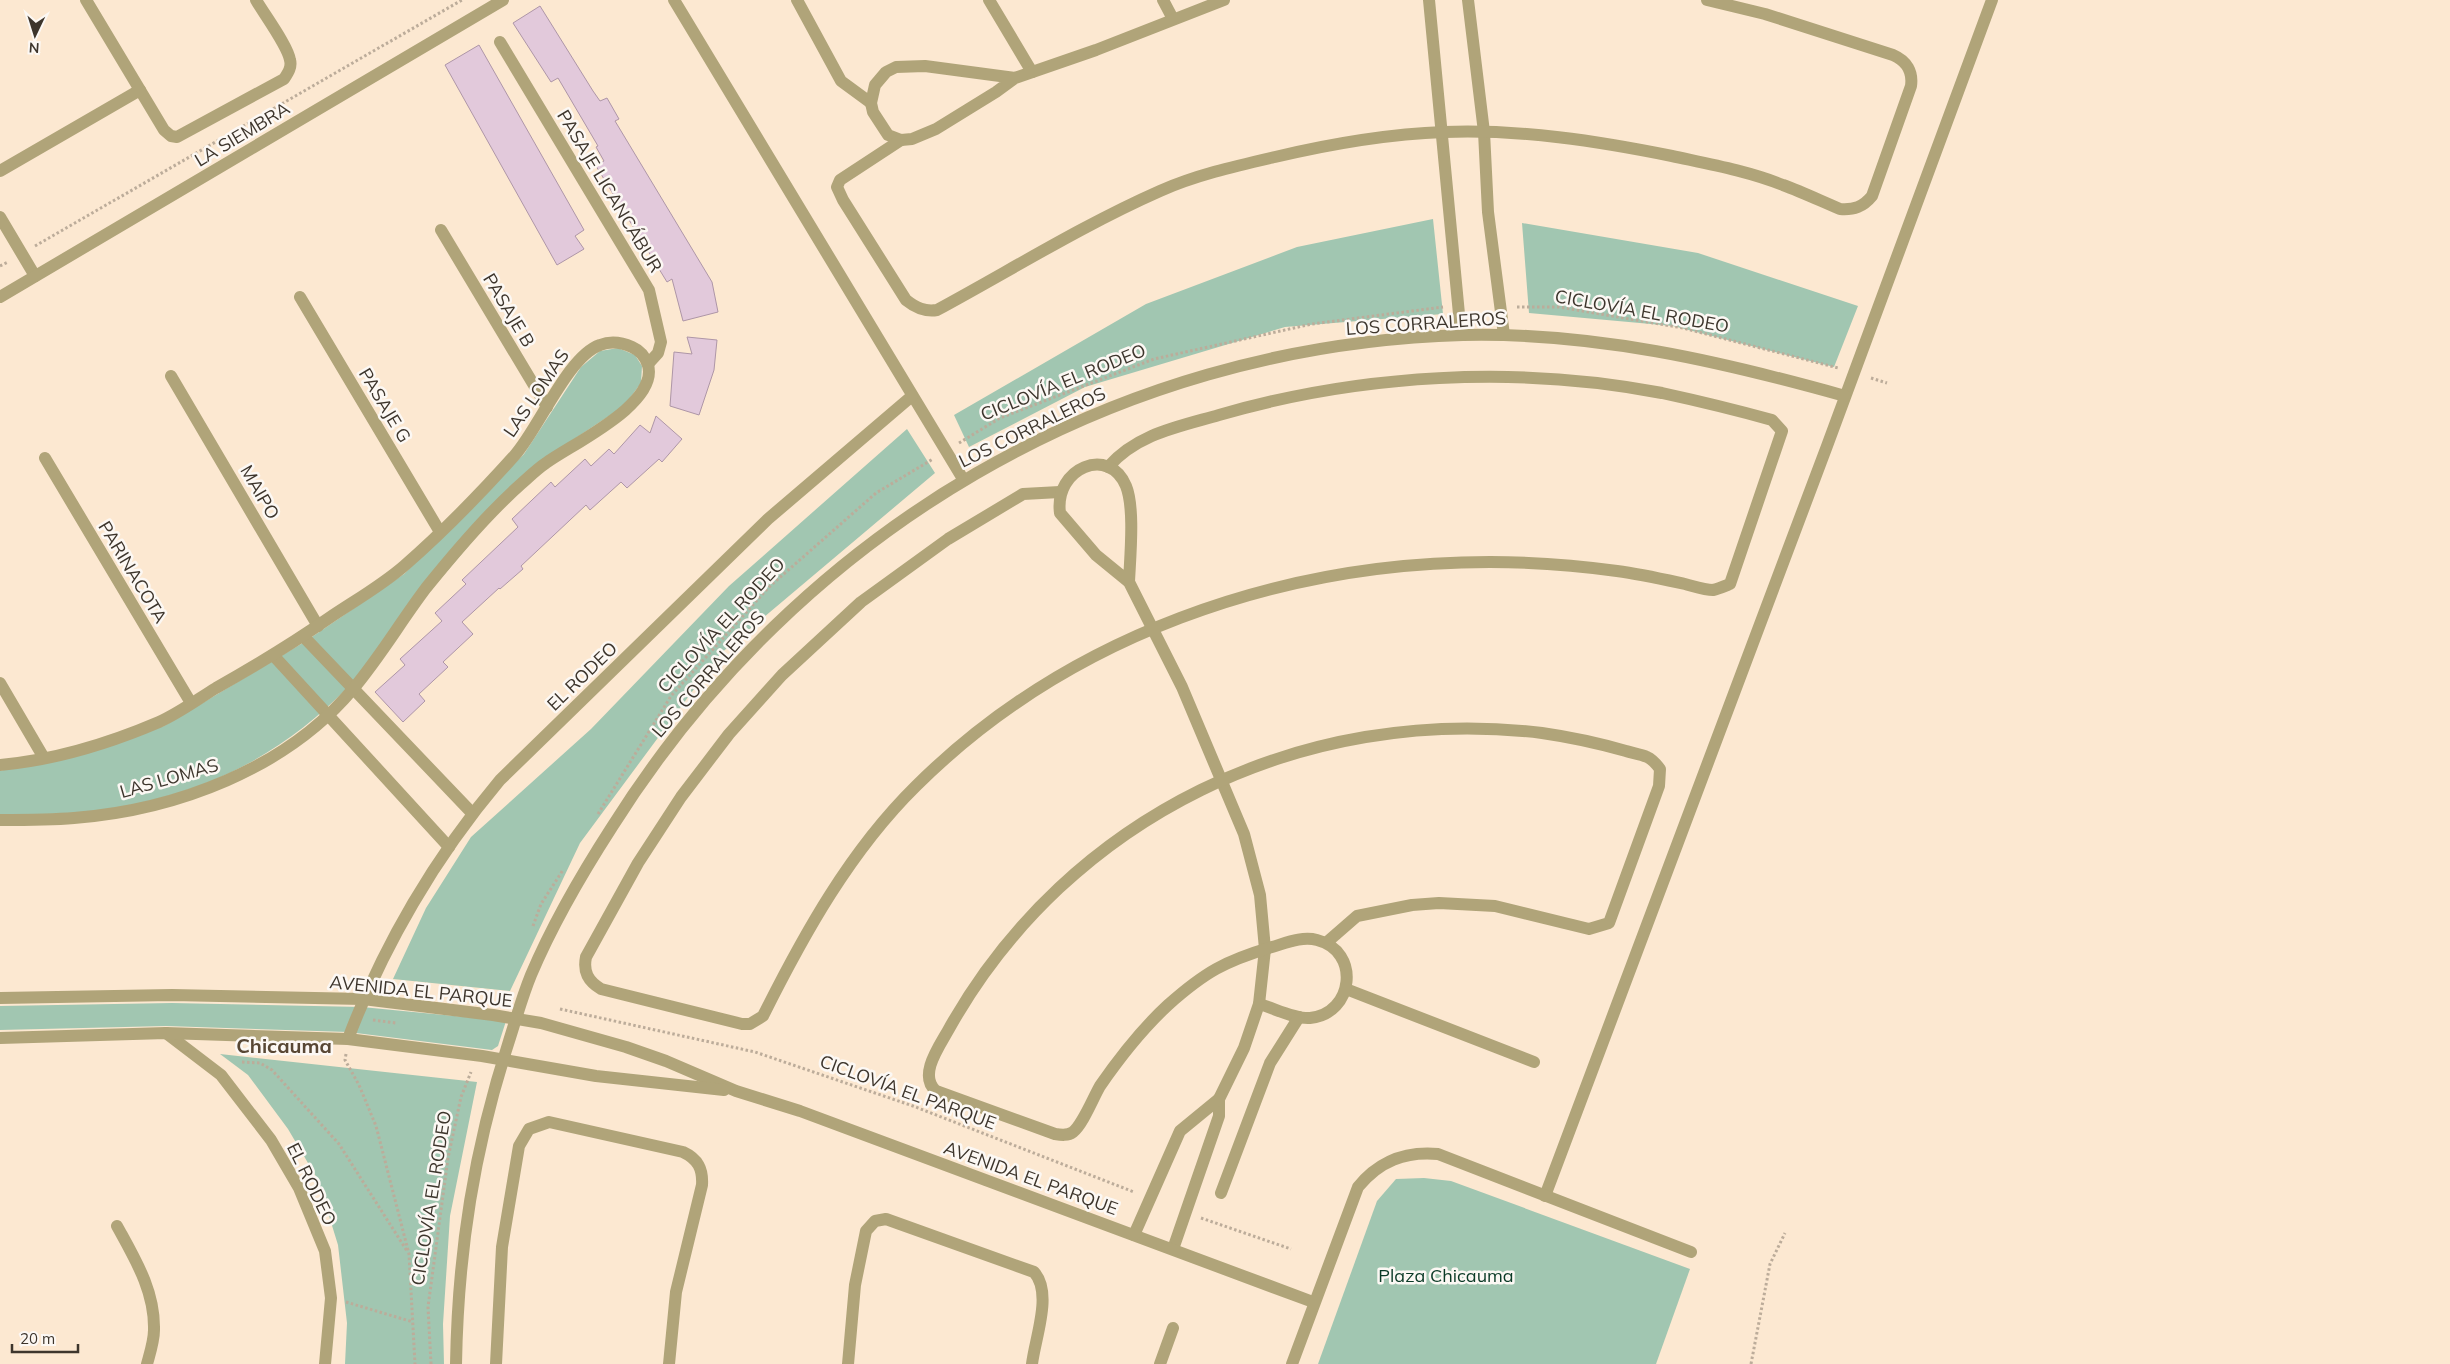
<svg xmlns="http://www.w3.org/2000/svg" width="2450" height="1364" viewBox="0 0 2450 1364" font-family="Mulish,sans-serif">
<rect width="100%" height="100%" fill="#fce8d1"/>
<g fill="#a1c6b1">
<path d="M 1433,219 L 1443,314 L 1285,327 L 1085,387 L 969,447 L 954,415 L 1146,304 L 1297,247 Z"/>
<path d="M 1522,223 L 1698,253 L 1858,306 L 1834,367 L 1673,326 L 1529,313 Z"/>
<path d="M 618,348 L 635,355 L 642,366 L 641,383 L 624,406 L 541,461 L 350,685 C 273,765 186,802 76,813 C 51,816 25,815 0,816 L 0,771 L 164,726 L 306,641 L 404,574 L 524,454 L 581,367 L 600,351 Z"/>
<path d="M 907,429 L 935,473 L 720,654 L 580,843 L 510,991 L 393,979 L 426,908 L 471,837 L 591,729 L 729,586 Z"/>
<path d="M 172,1003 L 362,1007 L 506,1021 L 498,1046 L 492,1050 L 348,1032 L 166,1026 L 0,1030 L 0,1006 Z"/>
<path d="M 220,1054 L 477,1082 L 450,1216 L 443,1324 L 444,1364 L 345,1364 L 347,1323 L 338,1245 L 318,1180 L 288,1129 L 248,1075 Z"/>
<path d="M 1424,1178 L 1451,1181 L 1690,1269 L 1656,1364 L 1318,1364 L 1377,1201 L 1396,1179 Z"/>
</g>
<g fill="#e2c9db" stroke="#ae96a7">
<path d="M 540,6 L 593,91 L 600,101 L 607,98 L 619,119 L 615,121 L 712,282 L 718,312 L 683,321 L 672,279 L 667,282 L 596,166 L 604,161 L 596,147 L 598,146 L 558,78 L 551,82 L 513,23 Z"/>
<path d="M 479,45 L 584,230 L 575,236 L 584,249 L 557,265 L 445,65 Z"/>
<path d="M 687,337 L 717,340 L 714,370 L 699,415 L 670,406 L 674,352 L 692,354 Z"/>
<path d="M 656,416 L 682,439 L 662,462 L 659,459 L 627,488 L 621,482 L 590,510 L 586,505 L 521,566 L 523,569 L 500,589 L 499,588 L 462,622 L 473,634 L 443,662 L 448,667 L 419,694 L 425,701 L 403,722 L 375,692 L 405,665 L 400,659 L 442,621 L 435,613 L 466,584 L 462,580 L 518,527 L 512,519 L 551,482 L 555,487 L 585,459 L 591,466 L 609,449 L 614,454 L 640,425 L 650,433 Z"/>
</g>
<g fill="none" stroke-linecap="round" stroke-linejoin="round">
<g stroke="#bcac9a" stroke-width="3" stroke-dasharray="2.5 2.5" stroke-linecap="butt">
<path d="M 35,246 L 462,0"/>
<path d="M 0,266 L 8,262"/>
<path d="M 1517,307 L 1559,307 L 1683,328 L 1838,368"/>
<path d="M 1871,378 L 1887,383"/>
<path d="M 959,443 L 1000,418 L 1154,359 L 1312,324 L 1443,307"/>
<path d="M 598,814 L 671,696 L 769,587 L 876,493 L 933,459"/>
<path d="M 533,926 L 541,904 L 563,870"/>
<path d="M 560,1009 L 755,1052 L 913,1106 L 1134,1192"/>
<path d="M 373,1020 L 396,1023"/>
<path d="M 346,1054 L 345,1060 L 359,1085 L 376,1126 L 409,1254 L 415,1364"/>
<path d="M 242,1062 L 260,1063 L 272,1070 L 339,1144 L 407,1251"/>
<path d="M 1201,1218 L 1291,1249"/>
<path d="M 346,1302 L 413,1322"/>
<path d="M 431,1364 L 428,1307 L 448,1158 L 461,1097 L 471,1072"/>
<path d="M 1751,1364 L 1770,1264 L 1785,1233"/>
</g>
<g stroke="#b0a479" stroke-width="12">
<path d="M 86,0 L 164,130 L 171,136 L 177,137 L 284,79 C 288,73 292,67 290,60 C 288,46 264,14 256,0"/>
<path d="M 674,0 L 963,479"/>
<path d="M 797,0 L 841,81 L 871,103"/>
<path d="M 989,0 L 1032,72"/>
<path d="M 1163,0 L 1173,19"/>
<path d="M 1429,0 L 1461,335"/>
<path d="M 1468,0 L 1484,132 L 1488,212 L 1504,335"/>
<path d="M 500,42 L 649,290 L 661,342 L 658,353 L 648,364"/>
<path d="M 1015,78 L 925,66 L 896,67 L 886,72 L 875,85 L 871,103 L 873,112 L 888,135 L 901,140 L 912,139 L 936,129 L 996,92 L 1015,78 L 1096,50 L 1224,0"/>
<path d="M 901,140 L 840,180 L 837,187 L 843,200 L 906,300 C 916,308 925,312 937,310 C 1011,270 1083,225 1160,191 C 1196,175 1236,166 1275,157 C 1330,144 1388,134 1444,132 C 1520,129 1598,141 1672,156 C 1709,164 1748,171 1783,185 C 1802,192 1821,201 1840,209 C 1854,210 1863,207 1872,196 L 1911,86 C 1913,72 1907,61 1893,55 L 1765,14 L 1707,0"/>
<path d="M 0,171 L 140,90"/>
<path d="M 0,217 L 35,276"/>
<path d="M 441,230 L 547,407"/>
<path d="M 0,297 L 503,0"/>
<path d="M 300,297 L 440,532"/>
<path d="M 171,376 L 318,626"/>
<path d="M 45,458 L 191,703"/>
<path d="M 1060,492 L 1023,494 L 948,539 L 861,602 L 782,675 L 729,734 L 681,797 L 638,863 L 586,957 C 583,972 588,981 601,989 L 742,1024 L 750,1024 L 763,1016 C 804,934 850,851 916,786 C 1067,636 1279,562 1490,562 C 1532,562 1575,565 1617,571 C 1640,574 1662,579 1685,584 C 1693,586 1705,590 1713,590 C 1718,589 1725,586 1730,584 L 1782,431 L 1772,420 C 1736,410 1699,401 1662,393 C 1517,365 1360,374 1219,415 C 1177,427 1137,434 1108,467"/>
<path d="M 1129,582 C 1130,558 1135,508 1126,486 C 1109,445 1054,468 1060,513 L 1096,555 L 1129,582 L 1182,687 L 1244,834 L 1260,895 L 1265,949 L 1259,1004 L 1244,1048 L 1219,1099 L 1219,1116 L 1173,1249"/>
<path d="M 303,636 L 472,813"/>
<path d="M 273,655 L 449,847"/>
<path d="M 0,683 L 44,758"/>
<path d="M 0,765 C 54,760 110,743 159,722 C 179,713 198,699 216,688 C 255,666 293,643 329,618 C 354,601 381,586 404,566 C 443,532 480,494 515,455 C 539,428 568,356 600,345 C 610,341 621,342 632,347 C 639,350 645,356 648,365 C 659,404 572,444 546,463 C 537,469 529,477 521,484 C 486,515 455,552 426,588 C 401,621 380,657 353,689 C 286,769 176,810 74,818 C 50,820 25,820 0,820"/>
<path d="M 1346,989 L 1534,1062"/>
<path d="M 0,998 L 172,995 L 363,999 L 493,1015 L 541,1023 L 626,1047 L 666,1061 L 736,1091 L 800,1111 L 1313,1302"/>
<path d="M 1259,1004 C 1274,1008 1294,1019 1310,1018 C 1354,1014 1361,951 1317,940 C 1302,936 1286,943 1272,947 C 1225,961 1205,972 1168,1005 C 1142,1029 1120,1057 1100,1086 C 1093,1098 1083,1124 1073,1132 C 1068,1136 1061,1135 1055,1134 L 936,1091 C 917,1075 941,1044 950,1027 C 1069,816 1303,704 1542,733 C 1570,737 1598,743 1626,751 C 1632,753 1641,754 1647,757 C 1652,759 1657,765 1660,769 L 1659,786 L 1609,923 L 1589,929 L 1495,906 L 1439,903 L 1412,905 L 1357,916 L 1326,943"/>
<path d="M 166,1033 L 221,1075 L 271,1140 L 299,1188 L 325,1251 L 331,1298 L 325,1364"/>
<path d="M 0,1038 L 166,1033 L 348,1039 L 482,1056 L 596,1076 L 724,1090"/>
<path d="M 348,1039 C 383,946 436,856 500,780 L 768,519 L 912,396"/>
<path d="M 1221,1193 L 1270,1063 L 1299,1017"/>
<path d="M 1545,1196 L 1827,446 L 1992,0"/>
<path d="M 117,1226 C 135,1259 155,1291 154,1330 C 154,1341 150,1353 147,1364"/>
<path d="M 1134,1235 L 1180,1131 L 1219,1099"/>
<path d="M 456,1364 C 458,1251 474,1149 509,1041 C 516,1019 522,997 531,975 C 553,923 581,875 612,827 C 798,531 1112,345 1463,335 C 1594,332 1720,361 1845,396"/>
<path d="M 496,1364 L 502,1247 L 519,1146 L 529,1129 L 549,1122 L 683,1152 C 698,1159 703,1169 702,1185 L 676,1292 L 669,1364"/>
<path d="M 848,1364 L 855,1285 L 866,1231 L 875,1221 L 886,1219 L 1034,1272 C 1053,1293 1035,1338 1032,1364"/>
<path d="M 1160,1364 L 1173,1328"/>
<path d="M 1292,1364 L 1358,1187 C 1379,1161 1405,1151 1438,1154 L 1691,1252"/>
</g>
</g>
<g text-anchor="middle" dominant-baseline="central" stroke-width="5" stroke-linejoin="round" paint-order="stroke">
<g font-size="18" fill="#3d352c" stroke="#fcf8f4">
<text transform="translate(242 134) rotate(-31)">LA SIEMBRA</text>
<text transform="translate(610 191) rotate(59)">PASAJE LICANCÁBUR</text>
<text transform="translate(509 310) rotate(59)">PASAJE B</text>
<text transform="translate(1642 311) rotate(10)">CICLOVÍA EL RODEO</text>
<text transform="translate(1426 323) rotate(-4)">LOS CORRALEROS</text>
<text transform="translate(1063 382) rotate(-22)">CICLOVÍA EL RODEO</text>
<text transform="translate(536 393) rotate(-56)">LAS LOMAS</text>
<text transform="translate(385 405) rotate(59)">PASAJE G</text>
<text transform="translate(1032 427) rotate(-26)">LOS CORRALEROS</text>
<text transform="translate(260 492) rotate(60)">MAIPO</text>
<text transform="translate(133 572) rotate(59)">PARINACOTA</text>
<text transform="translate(721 625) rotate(-47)">CICLOVÍA EL RODEO</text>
<text transform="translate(708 674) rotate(-49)">LOS CORRALEROS</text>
<text transform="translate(582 676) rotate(-44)">EL RODEO</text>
<text transform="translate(169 778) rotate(-16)">LAS LOMAS</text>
<text transform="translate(421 991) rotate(6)">AVENIDA EL PARQUE</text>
<text transform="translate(908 1092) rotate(20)">CICLOVÍA EL PARQUE</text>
<text transform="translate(1031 1178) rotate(20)">AVENIDA EL PARQUE</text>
<text transform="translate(312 1184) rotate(64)">EL RODEO</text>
<text transform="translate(431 1198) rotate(-81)">CICLOVÍA EL RODEO</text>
</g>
<g font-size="18" fill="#0a3a26" stroke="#fcf8f4">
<text x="1446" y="1275">Plaza Chicauma</text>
</g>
<g font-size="20" font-weight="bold" fill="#584734" stroke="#fcf8f4">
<text x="284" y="1045">Chicauma</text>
</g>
</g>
<g transform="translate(35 35) rotate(184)" stroke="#fcf8f4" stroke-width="4" paint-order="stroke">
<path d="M0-4L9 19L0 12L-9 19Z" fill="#3d352c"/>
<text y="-8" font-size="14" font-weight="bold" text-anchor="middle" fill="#3d352c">N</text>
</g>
<path d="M12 1344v8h66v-8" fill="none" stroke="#3d352c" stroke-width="2.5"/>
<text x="20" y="1344" font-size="15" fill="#3d352c" stroke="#fcf8f4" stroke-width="4" paint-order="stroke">20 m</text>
</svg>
